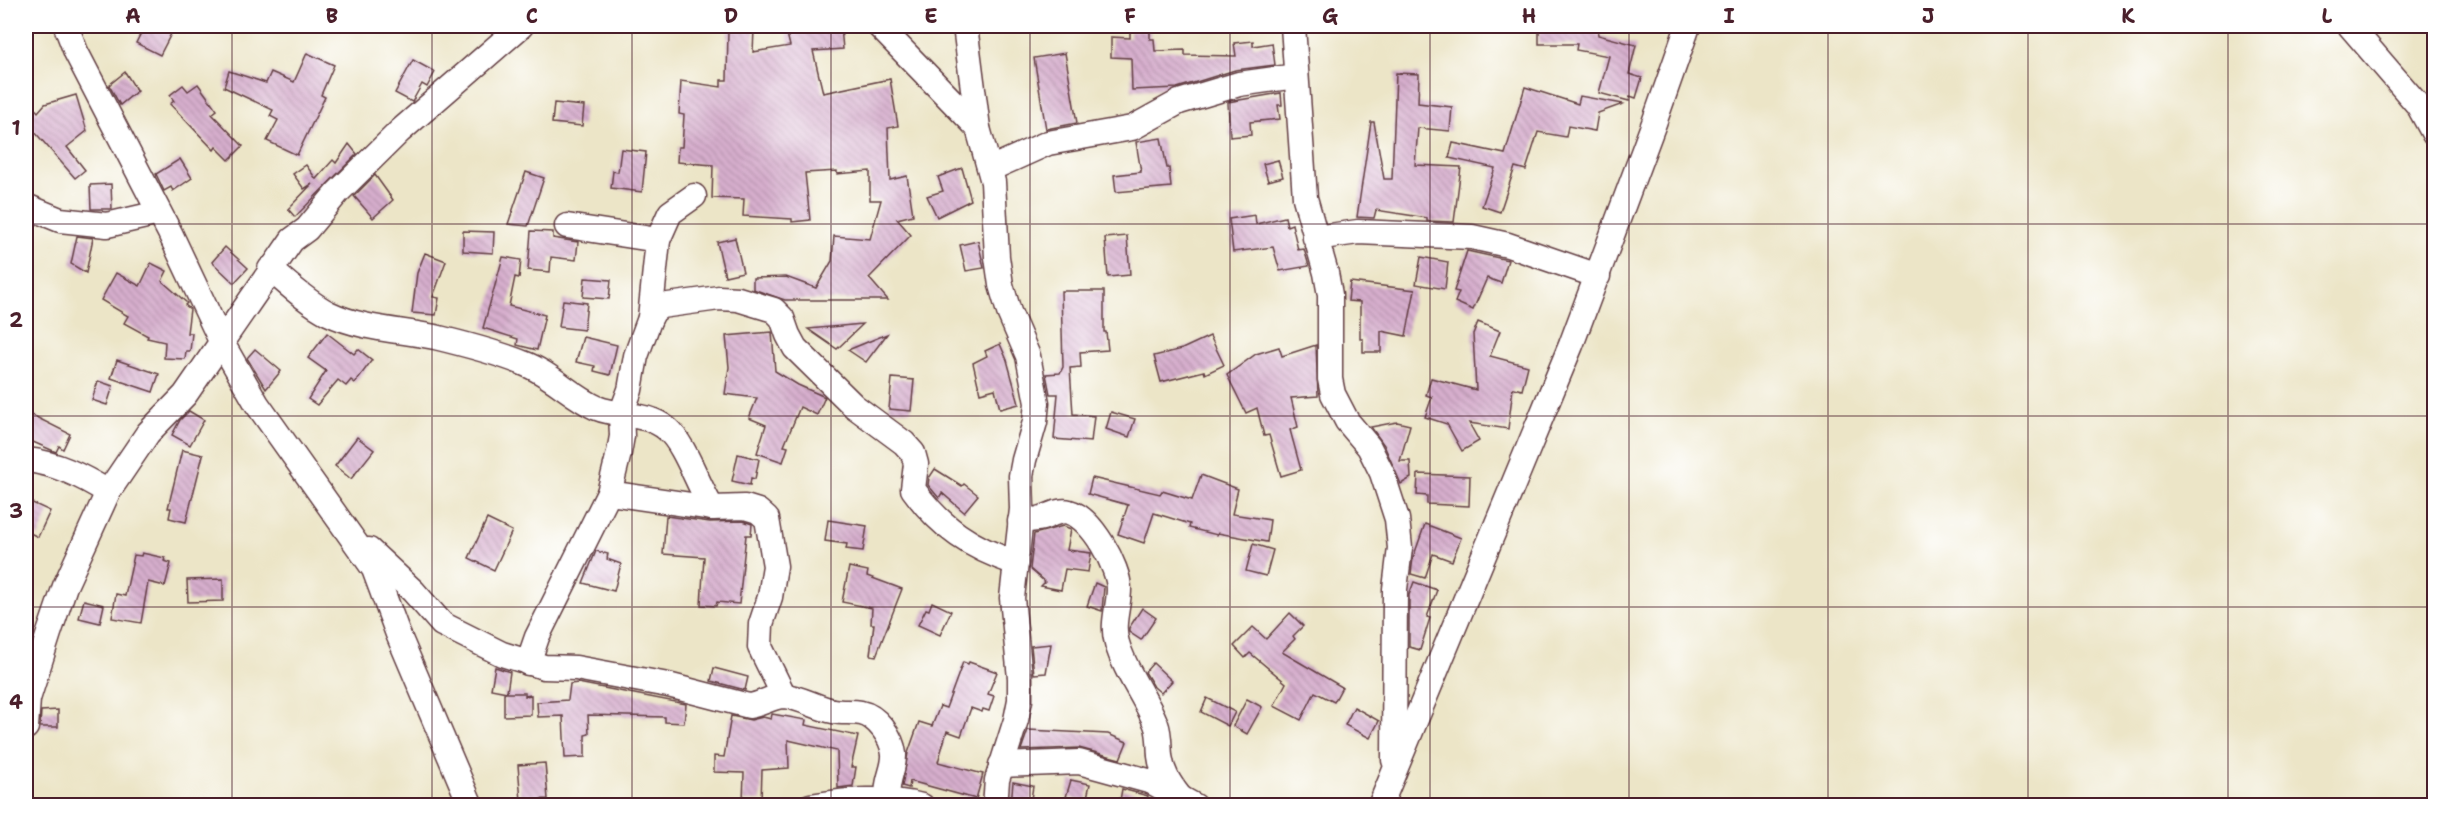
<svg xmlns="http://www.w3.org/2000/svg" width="2460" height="831" viewBox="0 0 2460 831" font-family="'Shantell Sans',sans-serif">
<defs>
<pattern id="building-back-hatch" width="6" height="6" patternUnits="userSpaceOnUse" patternTransform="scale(1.5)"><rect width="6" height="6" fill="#d7afce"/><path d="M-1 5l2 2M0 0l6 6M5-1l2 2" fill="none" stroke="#b08ea7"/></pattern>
</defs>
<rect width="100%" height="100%" fill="#fff"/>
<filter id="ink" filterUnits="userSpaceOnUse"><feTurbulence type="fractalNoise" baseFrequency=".0167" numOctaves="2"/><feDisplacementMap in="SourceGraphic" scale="12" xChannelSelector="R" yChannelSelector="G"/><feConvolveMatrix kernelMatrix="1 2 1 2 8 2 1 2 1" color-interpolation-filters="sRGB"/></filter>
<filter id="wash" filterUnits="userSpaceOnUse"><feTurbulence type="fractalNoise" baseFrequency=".008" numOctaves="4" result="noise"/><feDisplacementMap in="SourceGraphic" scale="24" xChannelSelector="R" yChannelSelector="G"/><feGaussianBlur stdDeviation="1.35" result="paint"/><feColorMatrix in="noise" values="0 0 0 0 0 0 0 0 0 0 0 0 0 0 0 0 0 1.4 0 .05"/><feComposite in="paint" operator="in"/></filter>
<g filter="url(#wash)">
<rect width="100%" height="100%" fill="#ece5c7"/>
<g id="blocks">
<g fill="url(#building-back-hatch)">
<path d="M 150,26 L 175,26 L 160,55 L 136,43 L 143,29 L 148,31 Z"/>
<path d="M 1539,26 L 1597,26 L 1598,35 L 1636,45 L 1629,74 L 1642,78 L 1636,98 L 1630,96 L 1629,101 L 1599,93 L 1609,56 L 1576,50 L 1577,44 L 1539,44 Z"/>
<path d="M 841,28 L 843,49 L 813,51 L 823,93 L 890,79 L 898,126 L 888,128 L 890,180 L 907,176 L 913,215 L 897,219 L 911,235 L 869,278 L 888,300 L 785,300 L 753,289 L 753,278 L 786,277 L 816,288 L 832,261 L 834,236 L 870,239 L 881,200 L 870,200 L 870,171 L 837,174 L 837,171 L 805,173 L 810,220 L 792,222 L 792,219 L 743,216 L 744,199 L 712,198 L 713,165 L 677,162 L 678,147 L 682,147 L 684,115 L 679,114 L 681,81 L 721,87 L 721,80 L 727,80 L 728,30 L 754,30 L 753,52 L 790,46 L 787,34 Z"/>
<path d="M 1150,30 L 1150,39 L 1154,39 L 1155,51 L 1185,50 L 1185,55 L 1236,56 L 1234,43 L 1253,41 L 1253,46 L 1272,43 L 1275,65 L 1235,70 L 1177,88 L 1132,90 L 1131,58 L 1111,57 L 1111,37 L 1130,38 L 1130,31 Z"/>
<path d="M 307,53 L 334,65 L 321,95 L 325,97 L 297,155 L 267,141 L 278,120 L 270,116 L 273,110 L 224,87 L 229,71 L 266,83 L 271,72 L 294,82 Z"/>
<path d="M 1065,53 L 1077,123 L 1046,129 L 1034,58 Z"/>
<path d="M 413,60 L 435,72 L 427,87 L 422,84 L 412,102 L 395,93 Z"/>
<path d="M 125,72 L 137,91 L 120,105 L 109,85 Z"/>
<path d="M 1396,73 L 1419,74 L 1418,103 L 1452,107 L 1450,131 L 1418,128 L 1415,165 L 1461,167 L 1454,222 L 1427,221 L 1427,218 L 1376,210 L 1374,218 L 1357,217 L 1371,122 L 1374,122 L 1384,179 L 1392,179 Z"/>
<path d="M 198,84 L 217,110 L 212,114 L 243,146 L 229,160 L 216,147 L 214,150 L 170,104 L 174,101 L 170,95 L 183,85 L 188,91 Z"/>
<path d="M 1525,87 L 1578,104 L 1580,96 L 1623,104 L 1598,113 L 1595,131 L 1568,126 L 1566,137 L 1538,132 L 1526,170 L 1515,167 L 1500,212 L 1482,206 L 1495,168 L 1449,158 L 1453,143 L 1505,154 Z"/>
<path d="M 1281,93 L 1282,105 L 1278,105 L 1280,119 L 1250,122 L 1251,135 L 1230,137 L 1228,102 Z"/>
<path d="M 76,95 L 87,131 L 67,147 L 85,170 L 75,178 L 26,122 L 26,99 L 38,112 L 45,104 Z"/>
<path d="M 554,103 L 584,106 L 582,126 L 552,123 Z"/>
<path d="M 1161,138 L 1167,168 L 1169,168 L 1171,187 L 1116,192 L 1114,175 L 1141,172 L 1136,142 Z"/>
<path d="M 349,144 L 357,154 L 295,217 L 288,209 L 312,184 L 304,189 L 293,174 L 306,165 L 316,179 L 333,160 L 336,163 Z"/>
<path d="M 621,149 L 646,152 L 642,192 L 611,188 L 613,171 L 618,172 Z"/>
<path d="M 180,159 L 192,178 L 173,191 L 171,187 L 164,191 L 156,174 Z"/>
<path d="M 1278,160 L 1283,177 L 1268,181 L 1263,164 Z"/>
<path d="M 962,168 L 971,200 L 937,217 L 927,196 L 943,191 L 938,177 Z"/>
<path d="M 526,172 L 544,178 L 528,226 L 508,224 Z"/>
<path d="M 375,175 L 393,200 L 373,218 L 354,196 Z"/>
<path d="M 111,184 L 112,209 L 91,209 L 90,185 Z"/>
<path d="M 1255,215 L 1256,224 L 1285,217 L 1287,226 L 1292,224 L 1298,250 L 1304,249 L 1309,266 L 1280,271 L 1273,247 L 1233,252 L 1229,219 Z"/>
<path d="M 463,231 L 494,232 L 493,253 L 463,251 Z"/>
<path d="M 531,231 L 553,232 L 553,238 L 578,242 L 576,260 L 551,257 L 550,272 L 528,270 Z"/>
<path d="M 77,236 L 93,238 L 86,273 L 71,264 Z"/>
<path d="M 1127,236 L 1130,275 L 1108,277 L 1105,238 Z"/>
<path d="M 735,238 L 743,272 L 725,276 L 717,242 Z"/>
<path d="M 978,241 L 984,268 L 966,271 L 960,245 Z"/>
<path d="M 225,247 L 248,268 L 234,283 L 212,262 Z"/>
<path d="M 1467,251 L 1508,260 L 1501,283 L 1487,278 L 1473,310 L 1455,302 L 1459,292 L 1454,291 Z"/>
<path d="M 425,253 L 446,261 L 433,297 L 439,298 L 436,315 L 412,313 L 417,273 Z"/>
<path d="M 503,257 L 521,260 L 519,278 L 515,277 L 509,306 L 545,315 L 537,350 L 517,345 L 518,339 L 483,328 Z"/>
<path d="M 1421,257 L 1448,262 L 1445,289 L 1416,284 Z"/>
<path d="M 151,263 L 167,271 L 162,281 L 187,303 L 185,305 L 190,309 L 187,333 L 192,333 L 190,351 L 186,351 L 185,359 L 164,358 L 165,342 L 147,338 L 148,336 L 124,323 L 128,316 L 101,300 L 116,273 L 140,286 Z"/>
<path d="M 585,278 L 611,280 L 609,299 L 583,297 Z"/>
<path d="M 1350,282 L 1415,290 L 1406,336 L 1381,331 L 1381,352 L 1363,352 L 1363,339 L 1360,339 L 1360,302 L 1348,301 Z"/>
<path d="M 1061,291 L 1104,291 L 1104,332 L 1106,332 L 1108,350 L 1080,352 L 1081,367 L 1070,368 L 1073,414 L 1094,416 L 1091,442 L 1054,439 L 1058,394 L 1050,394 L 1046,374 L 1060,373 L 1063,367 Z"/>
<path d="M 563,300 L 587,303 L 584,330 L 559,327 Z"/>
<path d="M 1478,322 L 1500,331 L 1490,356 L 1528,366 L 1522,390 L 1513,388 L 1508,429 L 1469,423 L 1479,441 L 1462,451 L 1447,424 L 1425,417 L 1432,397 L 1426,395 L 1431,378 L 1476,390 L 1473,334 Z"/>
<path d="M 863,324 L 837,349 L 808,329 Z"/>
<path d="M 772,332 L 775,371 L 798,385 L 825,397 L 817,415 L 800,407 L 784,446 L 788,447 L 783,462 L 757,453 L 766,425 L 749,418 L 757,398 L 725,394 L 729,367 L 726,336 Z"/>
<path d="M 327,333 L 354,354 L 358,349 L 372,360 L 355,383 L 351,380 L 346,386 L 338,380 L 317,405 L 308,399 L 326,371 L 308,358 Z"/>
<path d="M 887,334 L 866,362 L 848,350 Z"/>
<path d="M 1210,336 L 1224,365 L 1205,374 L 1204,371 L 1161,382 L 1154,356 L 1182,349 Z"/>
<path d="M 583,337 L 617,345 L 610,375 L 594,371 L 595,366 L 576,362 Z"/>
<path d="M 1000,344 L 1007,360 L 1019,404 L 1000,409 L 995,389 L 980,393 L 973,363 L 987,356 L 985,351 Z"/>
<path d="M 1316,345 L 1318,396 L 1291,398 L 1298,427 L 1290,430 L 1301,470 L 1281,476 L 1269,435 L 1264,436 L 1257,408 L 1246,413 L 1227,375 L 1256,354 L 1279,347 L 1282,356 Z"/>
<path d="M 255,349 L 281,371 L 266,389 L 247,358 Z"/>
<path d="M 117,360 L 159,374 L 153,392 L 111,378 Z"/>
<path d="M 892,378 L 914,380 L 911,411 L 889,409 Z"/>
<path d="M 98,381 L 113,386 L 107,405 L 92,400 Z"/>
<path d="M 189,411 L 204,420 L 190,445 L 172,435 L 180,420 Z"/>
<path d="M 26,412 L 70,434 L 63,449 L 59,446 L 56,452 L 26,439 Z"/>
<path d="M 1111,412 L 1135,419 L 1129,437 L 1106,429 Z"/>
<path d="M 1397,422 L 1410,425 L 1400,461 L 1410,461 L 1411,478 L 1401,484 L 1384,445 L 1371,427 Z"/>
<path d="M 357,437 L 374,450 L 351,479 L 335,466 Z"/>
<path d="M 182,450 L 203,455 L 186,522 L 169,518 L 171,508 L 168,508 Z"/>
<path d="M 738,454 L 759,459 L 755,479 L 751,478 L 750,485 L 732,481 Z"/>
<path d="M 935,469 L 962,486 L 964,484 L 978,495 L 964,512 L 942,493 L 939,498 L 928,485 L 929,478 Z"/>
<path d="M 1418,474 L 1470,476 L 1469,506 L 1427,504 L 1427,496 L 1417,495 Z"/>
<path d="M 1201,475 L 1238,489 L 1232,514 L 1270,520 L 1267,542 L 1218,533 L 1217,535 L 1189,528 L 1190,524 L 1154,513 L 1144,543 L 1118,534 L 1128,505 L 1088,494 L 1092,478 L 1160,494 L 1162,491 L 1192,500 Z"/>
<path d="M 26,500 L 50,511 L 38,537 L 26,531 Z"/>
<path d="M 666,516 L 710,522 L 743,521 L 752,524 L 751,535 L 746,535 L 739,604 L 717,602 L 716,606 L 701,605 L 704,557 L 663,554 Z"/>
<path d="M 487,519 L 512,531 L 494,570 L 469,558 Z"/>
<path d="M 828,520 L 867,526 L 863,551 L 846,549 L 847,544 L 825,541 Z"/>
<path d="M 1425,524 L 1461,538 L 1452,561 L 1433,554 L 1425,578 L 1411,574 L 1413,558 Z"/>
<path d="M 1063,526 L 1071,529 L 1067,550 L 1091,553 L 1088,572 L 1065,569 L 1061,590 L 1041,586 L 1045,582 L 1030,569 L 1034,534 Z"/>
<path d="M 1253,544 L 1273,550 L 1266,576 L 1246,571 Z"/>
<path d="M 596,551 L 608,554 L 607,559 L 621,564 L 614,591 L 583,583 Z"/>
<path d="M 142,553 L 165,558 L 164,561 L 171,563 L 165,586 L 148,582 L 141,623 L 112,618 L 116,594 L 125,596 L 134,555 L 141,556 Z"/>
<path d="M 849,567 L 868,571 L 867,576 L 902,589 L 876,656 L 870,655 L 874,624 L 871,624 L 872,608 L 842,602 Z"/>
<path d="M 223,579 L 223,601 L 188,602 L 187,580 Z"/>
<path d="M 1414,582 L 1437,590 L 1427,617 L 1430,618 L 1420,650 L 1409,647 L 1409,595 Z"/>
<path d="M 1095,583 L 1104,587 L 1102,611 L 1087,606 Z"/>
<path d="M 84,600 L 104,605 L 100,623 L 79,618 Z"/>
<path d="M 932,602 L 951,611 L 940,635 L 918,625 L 926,609 L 929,610 Z"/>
<path d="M 1142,608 L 1156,618 L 1141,640 L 1129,632 L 1129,628 Z"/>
<path d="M 1290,613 L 1303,626 L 1293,636 L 1295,639 L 1282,652 L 1342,687 L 1334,702 L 1315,692 L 1301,720 L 1274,706 L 1286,683 L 1250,653 L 1245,658 L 1234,646 L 1253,627 L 1266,639 Z"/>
<path d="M 1051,644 L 1046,673 L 1034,674 L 1031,646 Z"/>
<path d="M 963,662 L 968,664 L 969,662 L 997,672 L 988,694 L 994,696 L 989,711 L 983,709 L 982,712 L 971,708 L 961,736 L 947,731 L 938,762 L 983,774 L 976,799 L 910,781 L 909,788 L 902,786 L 908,753 L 919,722 L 932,726 L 940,706 L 946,708 Z"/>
<path d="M 1153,663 L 1172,681 L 1161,693 L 1154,687 L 1145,672 Z"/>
<path d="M 495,667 L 510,672 L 507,692 L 491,689 Z"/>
<path d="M 714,668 L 748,677 L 745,690 L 711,681 Z"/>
<path d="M 578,683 L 686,704 L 684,723 L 665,722 L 665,717 L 588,715 L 589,734 L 585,735 L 585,757 L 565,758 L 563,716 L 538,717 L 537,702 L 568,700 L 570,684 Z"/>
<path d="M 504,693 L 525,693 L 525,696 L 531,695 L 531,715 L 504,716 Z"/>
<path d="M 1207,698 L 1235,712 L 1228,726 L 1201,712 Z"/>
<path d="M 1247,699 L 1262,707 L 1247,734 L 1233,726 Z"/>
<path d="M 1354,707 L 1379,721 L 1370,738 L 1345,725 Z"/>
<path d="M 58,710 L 58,727 L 40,727 L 41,711 Z"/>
<path d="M 772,714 L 806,720 L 805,725 L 858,736 L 851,767 L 856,767 L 853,786 L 838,788 L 837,751 L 788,740 L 789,768 L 762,770 L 761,801 L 743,801 L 744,773 L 714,772 L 714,756 L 724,757 L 731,716 L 751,720 L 763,717 L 771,719 Z"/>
<path d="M 1028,730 L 1108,734 L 1127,742 L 1120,759 L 1079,748 L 1021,750 Z"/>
<path d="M 545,763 L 548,799 L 521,801 L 518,765 Z"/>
<path d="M 1071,780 L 1090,784 L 1086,802 L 1066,797 Z"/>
<path d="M 1013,782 L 1033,786 L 1030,806 L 1011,804 Z"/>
<path d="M 1122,789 L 1148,796 L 1145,806 L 1119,806 Z"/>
</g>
</g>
</g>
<g filter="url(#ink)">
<use href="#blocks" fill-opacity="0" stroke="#623d42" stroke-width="1.5"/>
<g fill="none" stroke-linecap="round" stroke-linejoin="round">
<defs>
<g id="minor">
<path d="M 66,26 L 76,52 L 170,233 L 222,343 L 257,404 L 374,569 L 398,634 L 471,806"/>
<path d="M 879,26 L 978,128"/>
<path d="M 965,26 L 978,128 L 993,182 L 997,257 L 1001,285 L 1009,312 L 1028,356 L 1037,403 L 1035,422 L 1024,460 L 1021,476 L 1022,509 L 1012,598 L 1020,678 L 1020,700 L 1016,720 L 997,780 L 995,806"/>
<path d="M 1293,26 L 1305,198 L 1326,273 L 1330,295 L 1330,379 L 1333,394 L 1347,421 L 1369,447 L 1382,473 L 1397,519 L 1400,548 L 1395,589 L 1394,760"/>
<path d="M 2350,26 L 2418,105 L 2434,134"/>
<path d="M 990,169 L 1048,143 L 1132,128 L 1179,102 L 1239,84 L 1296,76"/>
<path d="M 26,206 L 60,220 L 107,225 L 159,213"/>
<path d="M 567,226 L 658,240"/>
<path d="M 1315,238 L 1358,232 L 1472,237 L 1508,245 L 1598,276"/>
<path d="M 270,269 C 288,284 307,302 328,313 C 361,329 400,330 435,337 C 464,344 496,352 523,363 C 550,373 571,396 597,408 C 619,417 647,412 667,429 C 685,444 698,486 712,508"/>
<path d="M 650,318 L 658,240 L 670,213 L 694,196"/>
<path d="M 26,460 C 56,463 82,476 108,492"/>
<path d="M 609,493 L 712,508 L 745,507 L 758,511 L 767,519 L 775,566 L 770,597 L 761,624 L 760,647 L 784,696"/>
<path d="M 1020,521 C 1026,520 1032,520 1038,519 C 1048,517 1059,509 1069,512 C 1091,517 1119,567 1119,589 C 1119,607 1111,624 1117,643 C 1125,672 1145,696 1156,724 C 1160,734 1159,746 1160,756 C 1162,772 1169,783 1179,796"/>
<path d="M 369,550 L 413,591 L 442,624 L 502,654 L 544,667 L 576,668 L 668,685 L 749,706 C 761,705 772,696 784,696 C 800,697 817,708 833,711 C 842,713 852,711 861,713 C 877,716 892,737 894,754 C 895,769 885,781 888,799"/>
<path d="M 528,663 L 537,637 L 609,493 L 619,453 L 622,436 L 621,414 L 630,390 L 636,356 L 650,318 L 654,311 L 661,306 L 719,298 L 738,299 L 774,310 L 782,318 L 788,335 L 795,348 L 854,406 L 904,443 L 913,453 L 916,464 L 913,489 C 941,528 971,548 1016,563"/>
<path d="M 26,727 L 28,699 L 49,633 L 65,586 L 108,492 L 148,433 L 185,395 L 292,240 L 307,229 L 337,193 L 400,131 L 521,26"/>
<path d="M 1001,765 L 1079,762 L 1152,782 L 1195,806"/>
<path d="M 810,806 C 848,800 885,796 922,806"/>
<path d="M 1380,806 L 1571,345 L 1654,123 L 1688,26"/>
</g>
</defs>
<use href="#minor" stroke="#623d42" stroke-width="27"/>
<use href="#minor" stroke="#fff" stroke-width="24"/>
</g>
</g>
<path fill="none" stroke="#4a1f2b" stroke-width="1.5" stroke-opacity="0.55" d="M 232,26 L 232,806M 432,26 L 432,806M 632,26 L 632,806M 831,26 L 831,806M 1030,26 L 1030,806M 1230,26 L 1230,806M 1430,26 L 1430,806M 1629,26 L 1629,806M 1828,26 L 1828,806M 2028,26 L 2028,806M 2228,26 L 2228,806M 26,224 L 2434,224M 26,416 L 2434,416M 26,607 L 2434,607"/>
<rect width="2460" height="831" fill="none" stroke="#fff" stroke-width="66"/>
<rect x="33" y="33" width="2394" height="765" fill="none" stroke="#4a1f2b" stroke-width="2"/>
<g font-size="20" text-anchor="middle" font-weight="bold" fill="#4a1f2b">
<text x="133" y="23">A</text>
<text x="332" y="23">B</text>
<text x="532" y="23">C</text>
<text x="731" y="23">D</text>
<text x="931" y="23">E</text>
<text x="1130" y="23">F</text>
<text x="1330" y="23">G</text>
<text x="1529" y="23">H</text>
<text x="1729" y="23">I</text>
<text x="1928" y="23">J</text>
<text x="2128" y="23">K</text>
<text x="2327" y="23">L</text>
<text x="16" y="135">1</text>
<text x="16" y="327">2</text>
<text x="16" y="518">3</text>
<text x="16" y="709">4</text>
</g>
</svg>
